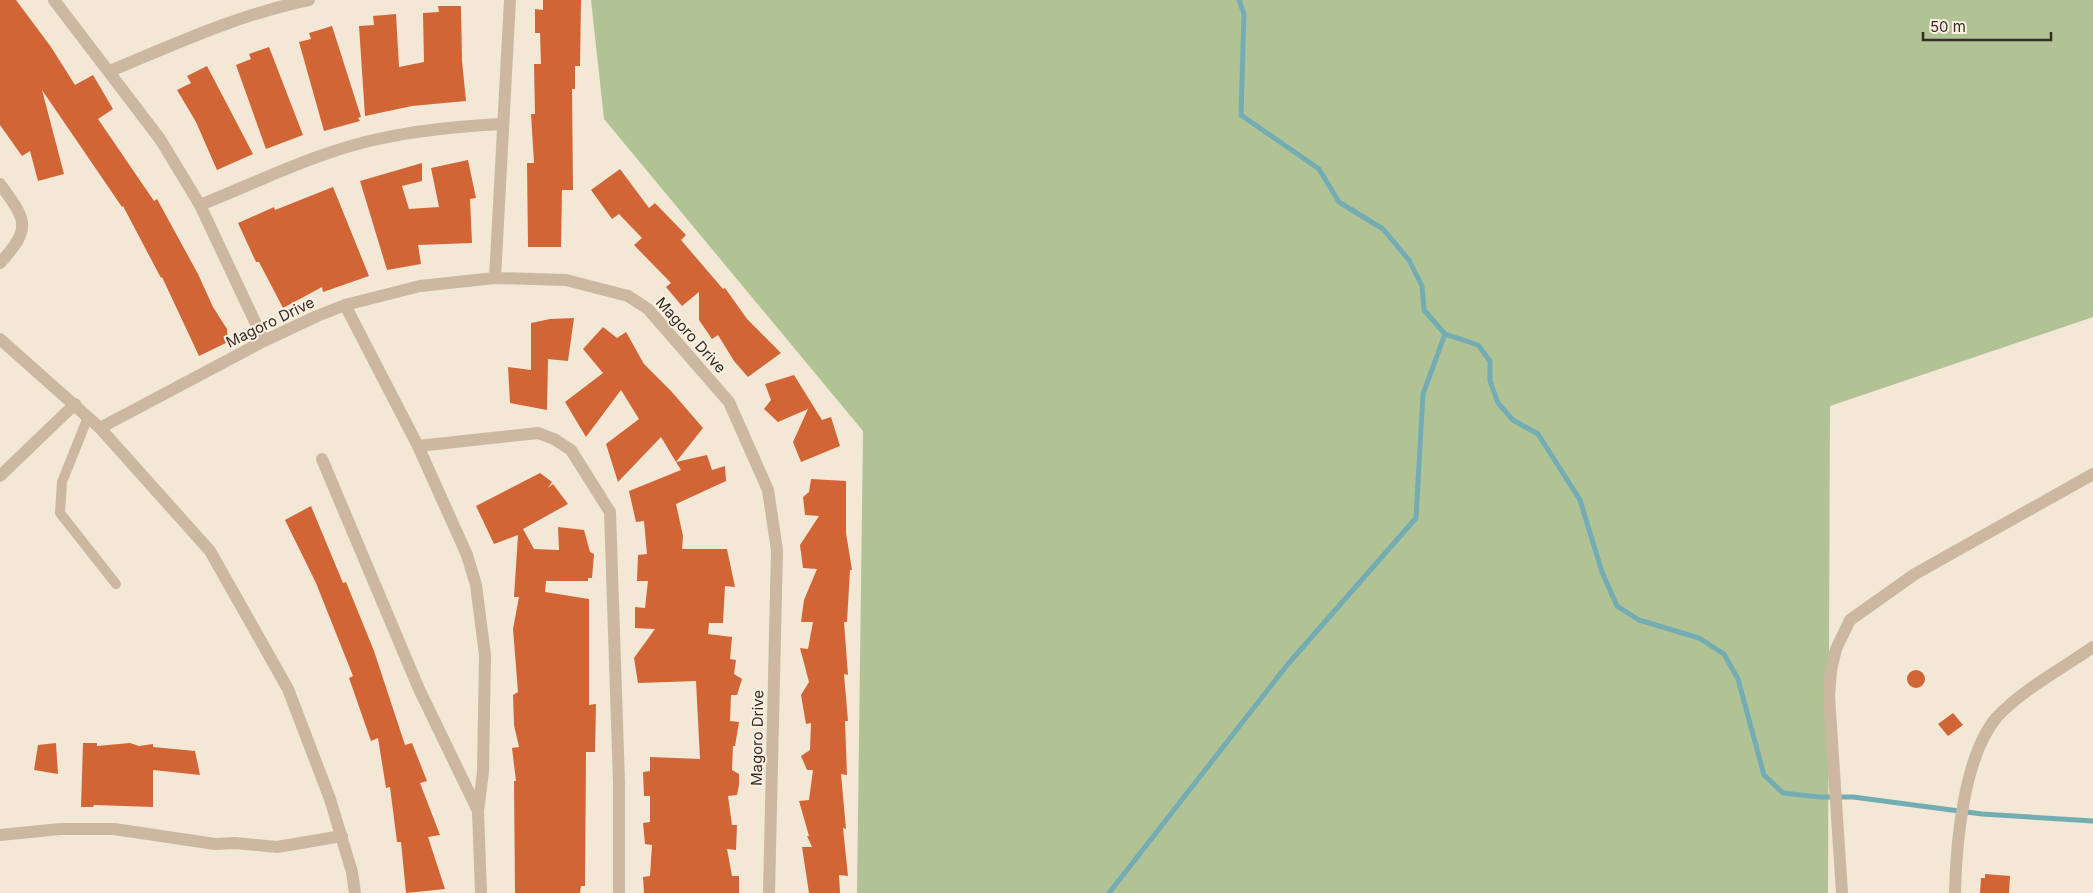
<svg xmlns="http://www.w3.org/2000/svg" width="2093" height="893" viewBox="0 0 2093 893" font-family="Inter,sans-serif">
<rect width="100%" height="100%" fill="#f3e7d6"/>
<path fill="#b1c395" d="M 591,0 L 2093,0 L 2093,317 L 1830,406 L 1828,893 L 857,893 L 863,431 L 604,119 Z"/>
<g fill="none" stroke-linecap="round" stroke-linejoin="round">
<g stroke="#73acb3" stroke-width="5">
<path d="M 1239,0 L 1244,14 L 1241,115 L 1319,169 L 1339,202 L 1383,229 L 1409,260 L 1422,286 L 1424,310 L 1445,334 L 1478,345 L 1490,361 L 1490,381 L 1498,403 L 1513,420 L 1538,434 L 1580,500 L 1602,572 L 1617,606 L 1639,620 L 1699,638 L 1724,654 L 1738,679 L 1764,775 L 1783,793 L 1819,797 L 1853,797 L 1982,814 L 2093,821"/>
<path d="M 1109,893 L 1288,664 L 1416,518 L 1423,394 L 1445,334"/>
</g>
</g>
<g fill="#d26536">
<path d="M 0,0 L 16,0 L 51,47 L 75,85 L 93,75 L 113,109 L 98,119 L 154,201 L 157,199 L 198,274 L 213,307 L 227,329 L 228,342 L 199,356 L 162,277 L 161,278 L 123,206 L 122,207 L 42,90 L 64,174 L 38,181 L 30,151 L 22,156 L 0,125 Z"/>
<path d="M 543,0 L 581,0 L 580,66 L 575,66 L 575,89 L 572,89 L 573,190 L 562,190 L 561,247 L 528,247 L 527,163 L 534,163 L 531,114 L 535,114 L 534,64 L 541,64 L 540,33 L 535,33 L 535,9 L 543,10 Z"/>
<path d="M 438,6 L 461,6 L 462,61 L 466,101 L 412,106 L 365,116 L 359,26 L 374,25 L 373,16 L 396,14 L 399,67 L 424,62 L 423,13 L 439,12 Z"/>
<path d="M 332,26 L 361,117 L 358,118 L 360,121 L 324,131 L 299,42 L 311,39 L 309,33 Z"/>
<path d="M 269,47 L 303,135 L 266,149 L 236,65 L 251,59 L 249,54 Z"/>
<path d="M 207,66 L 253,154 L 217,170 L 196,122 L 177,90 L 191,83 L 187,76 Z"/>
<path d="M 468,160 L 476,198 L 470,199 L 472,243 L 418,245 L 421,264 L 387,270 L 360,181 L 422,163 L 422,181 L 402,186 L 409,209 L 439,207 L 431,168 Z"/>
<path d="M 620,169 L 649,208 L 655,203 L 686,235 L 681,240 L 723,289 L 725,288 L 747,319 L 781,353 L 748,377 L 734,361 L 718,335 L 712,339 L 699,320 L 699,292 L 682,306 L 666,287 L 671,283 L 634,245 L 642,238 L 619,214 L 612,219 L 591,190 Z"/>
<path d="M 333,187 L 369,276 L 323,292 L 322,287 L 283,308 L 259,262 L 256,262 L 238,223 L 274,207 L 275,210 Z"/>
<path d="M 574,318 L 568,361 L 548,359 L 547,410 L 510,403 L 508,367 L 531,370 L 531,323 L 550,319 Z"/>
<path d="M 603,327 L 617,338 L 626,332 L 644,364 L 671,391 L 703,428 L 676,462 L 661,437 L 618,482 L 606,444 L 639,419 L 621,390 L 586,437 L 565,402 L 603,373 L 583,349 Z"/>
<path d="M 794,375 L 822,420 L 831,417 L 840,446 L 801,462 L 793,442 L 808,409 L 778,422 L 764,409 L 771,400 L 765,384 Z"/>
<path d="M 707,455 L 712,470 L 725,466 L 726,481 L 676,504 L 683,536 L 682,549 L 727,549 L 735,587 L 725,586 L 723,623 L 709,623 L 708,634 L 732,637 L 730,659 L 736,660 L 734,674 L 742,679 L 737,695 L 731,695 L 730,721 L 739,722 L 735,746 L 733,746 L 732,770 L 739,774 L 739,785 L 737,795 L 728,796 L 732,825 L 737,825 L 736,850 L 727,849 L 732,876 L 739,876 L 739,893 L 644,893 L 643,877 L 650,876 L 652,845 L 645,844 L 643,823 L 650,822 L 650,796 L 644,796 L 643,772 L 650,771 L 650,757 L 700,759 L 696,681 L 638,683 L 634,658 L 655,629 L 635,628 L 635,607 L 645,608 L 648,581 L 637,581 L 638,555 L 647,554 L 644,521 L 636,522 L 629,491 L 681,470 L 676,462 Z"/>
<path d="M 540,473 L 552,482 L 548,488 L 553,484 L 568,504 L 523,529 L 534,549 L 559,550 L 558,527 L 584,530 L 590,552 L 594,554 L 592,578 L 588,578 L 588,581 L 546,581 L 545,592 L 589,599 L 589,705 L 596,704 L 595,752 L 586,752 L 585,886 L 581,886 L 580,893 L 515,893 L 514,781 L 516,781 L 512,748 L 519,747 L 514,725 L 513,695 L 518,692 L 513,629 L 519,597 L 514,597 L 518,535 L 494,544 L 476,506 Z"/>
<path d="M 811,479 L 846,481 L 846,533 L 852,570 L 850,570 L 847,622 L 844,622 L 848,675 L 844,674 L 848,721 L 845,721 L 847,775 L 841,774 L 846,829 L 843,828 L 848,876 L 839,875 L 840,893 L 809,893 L 802,847 L 812,847 L 807,836 L 809,836 L 799,801 L 809,800 L 813,770 L 807,770 L 801,756 L 810,750 L 811,723 L 806,724 L 801,695 L 809,682 L 800,648 L 808,649 L 813,622 L 801,622 L 804,600 L 817,569 L 803,568 L 800,545 L 819,516 L 805,515 L 803,497 L 809,492 Z"/>
<path d="M 311,506 L 343,583 L 346,582 L 374,651 L 405,745 L 412,743 L 427,781 L 420,783 L 440,835 L 428,837 L 445,889 L 406,893 L 401,842 L 397,842 L 390,787 L 386,788 L 378,738 L 371,741 L 349,678 L 353,676 L 316,583 L 285,520 Z"/>
<circle cx="1916" cy="679" r="9"/>
<path d="M 1953,713 L 1963,725 L 1948,736 L 1938,724 Z"/>
<path d="M 56,743 L 58,774 L 34,770 L 38,745 Z"/>
<path d="M 83,743 L 97,743 L 97,746 L 130,743 L 139,746 L 153,744 L 153,747 L 195,751 L 200,775 L 153,770 L 153,807 L 94,805 L 93,807 L 81,807 Z"/>
<path d="M 1985,874 L 2010,876 L 2009,893 L 1980,893 L 1981,878 L 1985,878 Z"/>
</g>
<g fill="none" stroke-linecap="round" stroke-linejoin="round">
<path stroke="#ccb7a1" stroke-width="10" d="M 88,417 L 62,482 L 60,513 L 116,584"/>
<g stroke="#ccb7a1" stroke-width="12">
<path d="M 54,0 L 160,139 L 200,205 L 264,341"/>
<path d="M 110,71 C 175,44 240,14 309,0"/>
<path d="M 0,184 C 26,220 33,227 0,263"/>
<path d="M 200,205 C 258,182 317,152 378,139 C 419,130 460,126 502,124"/>
<path d="M 495,278 L 510,0"/>
<path d="M 345,305 L 418,446 L 467,555 L 476,585 L 485,655 L 483,772 L 478,811 L 481,893"/>
<path d="M 0,339 L 100,428 L 210,551 L 288,689 L 330,799 L 352,872 L 355,893"/>
<path d="M 100,428 L 264,341 L 317,316 L 345,305 L 420,286 L 495,278 L 566,280 L 628,296 L 648,309 L 729,402 L 768,490 L 777,550 L 769,893"/>
<path d="M 418,446 L 538,433 L 554,439 L 571,450 L 610,512 L 619,783 L 619,893"/>
<path d="M 322,459 L 419,689 L 478,811"/>
<path d="M 0,476 L 75,404"/>
<path d="M 0,835 L 60,829 L 114,829 L 215,844 L 235,843 L 277,847 L 342,836"/>
<path d="M 1842,893 L 1829,696 L 1831,670 L 1836,649 L 1850,620 L 1915,574 L 2093,474"/>
<path d="M 1955,893 C 1956,843 1964,755 1997,717 C 2023,689 2062,669 2093,647"/>
</g>
</g>
<g text-anchor="middle" dominant-baseline="central" stroke-width="4" stroke-linejoin="round" paint-order="stroke">
<g font-size="15" fill="#362b25" stroke="#fbf1e3">
<text transform="translate(270 322) rotate(-26)">Magoro Drive</text>
<text transform="translate(691 335) rotate(48)">Magoro Drive</text>
<text transform="translate(757 738) rotate(-89)">Magoro Drive</text>
</g>
</g>
<path d="M1923 32v8h128v-8" fill="none" stroke="#362b25" stroke-width="2.5"/>
<text x="1930" y="32" font-size="15" fill="#362b25" stroke="#fbf1e3" stroke-width="4" paint-order="stroke">50 m</text>
</svg>
